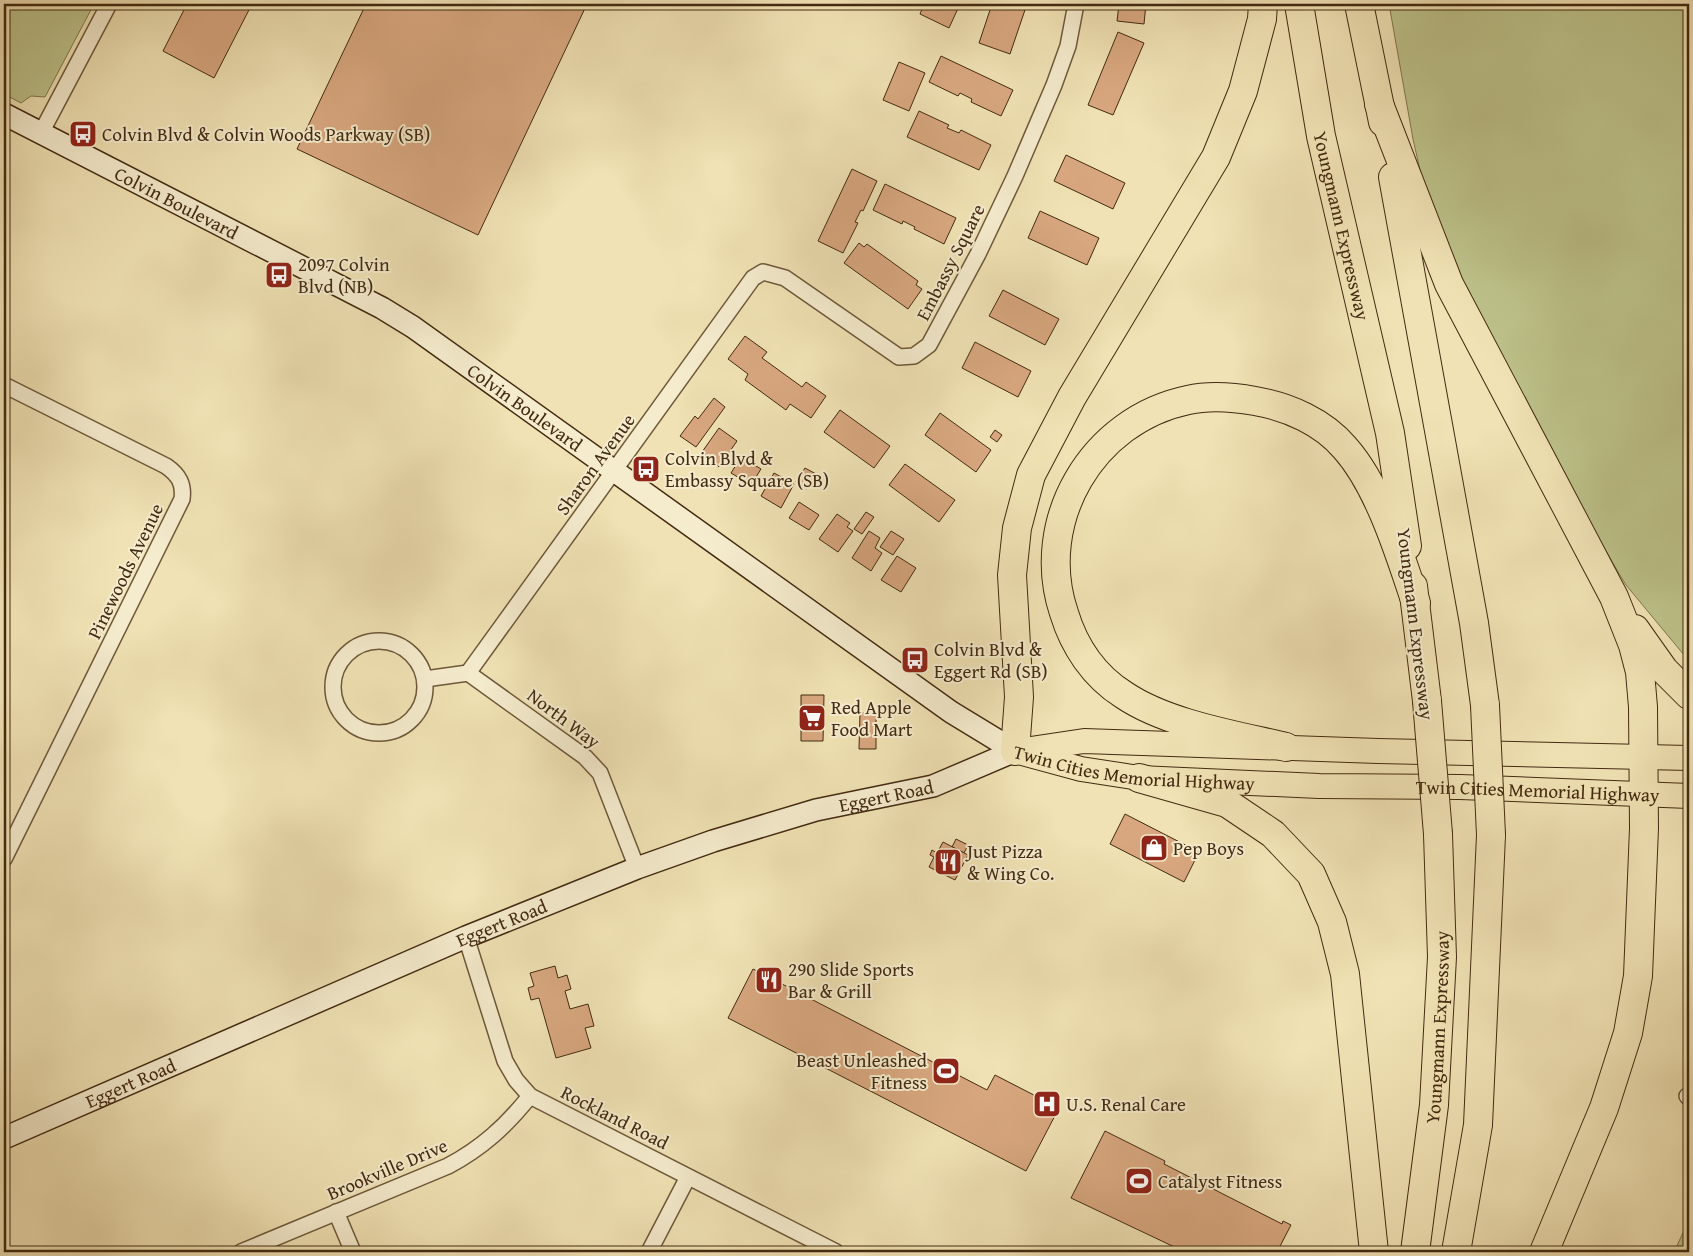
<svg xmlns="http://www.w3.org/2000/svg" width="1693" height="1256" viewBox="0 0 1693 1256" font-family="'Gentium Book Plus',serif">
<rect width="100%" height="100%" fill="#f0e2b4"/>
<filter id="stains"><feTurbulence type="fractalNoise" baseFrequency=".004" numOctaves="4"/><feColorMatrix values="0 0 0 0 .2 0 0 0 0 .09 0 0 0 0 .02 0 0 0 .5 -.17"/></filter>
<radialGradient id="worn" r=".72"><stop offset=".6" stop-color="#630" stop-opacity="0"/><stop offset="1" stop-color="#630" stop-opacity=".3"/></radialGradient>
<g fill="#bdc28a" stroke="#80764e">
<path d="M 4,4 L 94,4 L 45,97 L 31,96 L 21,103 L 4,94 Z"/>
<path d="M 1389,4 L 1689,4 L 1689,661 L 1626,585 L 1614,565 L 1573,493 L 1446,253 L 1427,201 L 1413,139 Z"/>
<path d="M 1689,1220 L 1688,1252 L 1674,1252 Z"/>
</g>
<g fill="#d8a77f" stroke="#432a11">
<path d="M 187,4 L 252,4 L 214,78 L 163,51 Z"/>
<path d="M 366,4 L 587,4 L 478,235 L 297,149 Z"/>
<path d="M 924,4 L 960,4 L 949,28 L 920,14 Z"/>
<path d="M 992,4 L 1027,4 L 1010,54 L 979,43 Z"/>
<path d="M 1119,4 L 1146,4 L 1144,24 L 1117,21 Z"/>
<path d="M 1118,32 L 1144,43 L 1113,115 L 1088,105 Z"/>
<path d="M 941,56 L 1013,90 L 1001,116 L 971,102 L 972,99 L 960,93 L 958,96 L 929,82 Z"/>
<path d="M 899,62 L 925,73 L 909,111 L 883,100 Z"/>
<path d="M 919,111 L 949,125 L 947,128 L 959,133 L 961,130 L 991,145 L 979,170 L 907,137 Z"/>
<path d="M 1066,155 L 1125,183 L 1113,209 L 1054,181 Z"/>
<path d="M 852,169 L 877,181 L 863,211 L 861,210 L 855,222 L 858,223 L 843,253 L 818,241 Z"/>
<path d="M 885,184 L 956,218 L 944,244 L 914,229 L 915,227 L 903,221 L 902,224 L 873,210 Z"/>
<path d="M 1040,211 L 1099,238 L 1087,265 L 1028,238 Z"/>
<path d="M 859,243 L 864,247 L 867,244 L 918,281 L 916,285 L 922,289 L 908,309 L 844,263 Z"/>
<path d="M 1003,290 L 1059,319 L 1045,345 L 989,316 Z"/>
<path d="M 745,336 L 767,352 L 762,358 L 802,387 L 806,382 L 826,396 L 811,418 L 790,404 L 786,410 L 745,380 L 748,374 L 728,359 Z"/>
<path d="M 975,342 L 1031,371 L 1018,397 L 962,368 Z"/>
<path d="M 714,398 L 725,407 L 696,447 L 680,436 L 695,416 L 698,419 Z"/>
<path d="M 840,410 L 890,446 L 874,468 L 824,432 Z"/>
<path d="M 940,413 L 991,450 L 976,472 L 925,435 Z"/>
<path d="M 719,428 L 737,441 L 719,467 L 702,452 Z"/>
<path d="M 995,430 L 1002,435 L 997,442 L 990,437 Z"/>
<path d="M 741,457 L 761,469 L 751,485 L 731,473 Z"/>
<path d="M 905,464 L 955,500 L 939,522 L 889,485 Z"/>
<path d="M 805,468 L 816,474 L 807,489 L 796,482 Z"/>
<path d="M 774,473 L 794,484 L 781,508 L 761,496 Z"/>
<path d="M 799,502 L 819,515 L 809,530 L 789,518 Z"/>
<path d="M 866,512 L 874,517 L 862,534 L 854,529 Z"/>
<path d="M 837,514 L 850,523 L 847,527 L 853,531 L 838,552 L 819,539 Z"/>
<path d="M 869,531 L 880,538 L 875,548 L 882,553 L 871,571 L 852,558 Z"/>
<path d="M 891,531 L 904,539 L 893,555 L 880,547 Z"/>
<path d="M 897,556 L 916,568 L 901,592 L 881,580 Z"/>
<path d="M 801,695 L 824,695 L 823,741 L 801,741 Z"/>
<path d="M 860,713 L 876,713 L 876,749 L 859,749 Z"/>
<path d="M 1125,814 L 1199,852 L 1184,882 L 1110,844 Z"/>
<path d="M 956,839 L 968,845 L 964,853 L 952,847 Z"/>
<path d="M 943,842 L 968,855 L 955,880 L 929,867 L 934,857 L 930,855 L 932,850 L 937,853 Z"/>
<path d="M 555,966 L 558,978 L 567,975 L 571,989 L 565,991 L 570,1009 L 588,1004 L 594,1026 L 585,1028 L 591,1048 L 556,1058 L 539,998 L 531,1000 L 528,988 L 534,986 L 530,973 Z"/>
<path d="M 753,969 L 987,1090 L 995,1075 L 1059,1108 L 1026,1171 L 728,1018 Z"/>
<path d="M 1105,1131 L 1165,1161 L 1164,1164 L 1282,1224 L 1283,1221 L 1291,1225 L 1277,1252 L 1185,1252 L 1071,1198 Z"/>
</g>
<g fill="none" stroke-linecap="round" stroke-linejoin="round">
<defs>
<g id="street">
<path d="M 41,133 L 109,4"/>
<path d="M 4,385 L 166,466 C 179,475 184,484 182,499 L 4,859"/>
<circle cx="379" cy="687" r="46"/>
<path d="M 468,673 L 753,278 L 763,272 L 785,278 L 899,357 L 914,356 L 929,345 L 978,254 L 1015,176 L 1054,85 L 1068,46 L 1076,4"/>
<path d="M 468,673 L 585,757 L 600,773 L 637,868"/>
<path d="M 425,679 L 468,673"/>
<path d="M 466,937 L 505,1061 L 516,1080 L 530,1096 L 836,1252"/>
<path d="M 1687,1096 L 1689,1098"/>
<path d="M 336,1212 L 353,1252"/>
<path d="M 241,1252 L 448,1166 C 482,1148 506,1126 530,1096"/>
<path d="M 649,1252 L 688,1177"/>
</g>
<g id="secondary">
<path id="s1" d="M 4,114 L 382,308 L 413,327 L 951,712 L 1015,751"/>
<path id="s2" d="M 4,1138 L 466,937 L 637,868 L 713,841 L 816,810 L 933,786 L 1015,751"/>
</g>
<g id="primary">
<path d="M 1024,750 L 1084,741 L 1378,751 L 1689,758"/>
<path id="s3" d="M 1015,751 L 1081,769 L 1139,778 L 1319,786 L 1460,787 L 1689,796"/>
</g>
<g id="highway">
<path id="s4" d="M 1299,4 L 1321,136 L 1390,433 L 1407,546"/>
<path d="M 1359,4 L 1383,122"/>
<path d="M 1379,104 L 1449,284 L 1614,597 L 1633,645 L 1640,672 L 1643,707 L 1644,828 L 1638,976 L 1628,1033 L 1604,1108 L 1544,1252"/>
<path d="M 1393,177 L 1474,623 L 1485,705"/>
<path d="M 1413,586 L 1427,701"/>
<path d="M 1635,629 L 1664,670 L 1689,695"/>
<path d="M 1286,747 C 1235,735 1167,724 1124,695 C 1094,676 1074,646 1064,613 C 1033,521 1092,420 1188,400 C 1210,395 1233,397 1255,401 C 1289,407 1323,422 1345,448 C 1379,486 1400,555 1416,603"/>
<path d="M 1015,751 L 1019,697 L 1012,575 L 1017,528 L 1031,475 L 1072,397 L 1216,157 L 1243,91 L 1262,19 L 1263,4"/>
<path d="M 1139,778 L 1227,803 L 1273,834 L 1311,874 L 1332,922 L 1345,974 L 1374,1252"/>
<path id="s5" d="M 1415,1252 L 1434,1105 L 1442,957 L 1438,834"/>
<path d="M 1456,1252 L 1478,1125 L 1491,835"/>
</g>
</defs>
<use href="#street" stroke="#6e583a" stroke-width="18"/>
<use href="#secondary" stroke="#432a11" stroke-width="24"/>
<use href="#primary" stroke="#432a11" stroke-width="26"/>
<use href="#highway" stroke="#432a11" stroke-width="30"/>
<use href="#street" stroke="#f5ecce" stroke-width="15"/>
<use href="#secondary" stroke="#f5ecce" stroke-width="21"/>
<use href="#primary" stroke="#f0e2b4" stroke-width="24"/>
<use href="#highway" stroke="#f0e2b4" stroke-width="28"/>
<defs>
<g id="highway-bridge">
<path d="M 1427,701 L 1438,834"/>
<path d="M 1485,705 L 1491,835"/>
</g>
</defs>
<use href="#highway-bridge" stroke="#432a11" stroke-width="30" stroke-linecap="butt"/>
<use href="#highway-bridge" stroke="#f0e2b4" stroke-width="28"/>
</g>
<defs>
<symbol id="bus-square" viewBox="-11 -11 22 22"><rect x="-9" y="-9" width="18" height="18" rx="4" fill="#8f2418" stroke="#f5ecce"/><path d="M-5-6H5V4H4V6H2V4H-2V6H-4V4H-5ZM-3.5-4V0h7V-4ZM-3.5 1.2v1.5H-2V1.2ZM2 1.2v1.5H3.5V1.2Z" fill="#fff"/></symbol>
<symbol id="supermarket-square" viewBox="-11 -11 22 22"><rect x="-9" y="-9" width="18" height="18" rx="4" fill="#8f2418" stroke="#f5ecce"/><path d="M-6-5.5h2.5l.6 2H6L4.5 2H-2.5L-4.4-4H-6ZM-1.5 3.2a1.3 1.3 0 1 0 .1 0ZM3 3.2a1.3 1.3 0 1 0 .1 0Z" fill="#fff"/></symbol>
<symbol id="shop-square" viewBox="-11 -11 22 22"><rect x="-9" y="-9" width="18" height="18" rx="4" fill="#8f2418" stroke="#f5ecce"/><path d="M-5-2.5h2.3a2.7 3.5 0 0 1 5.4 0H5L5.5 6h-11ZM-1.5-2.5h3a1.5 2.3 0 0 0-3 0Z" fill="#fff"/></symbol>
<symbol id="restaurant-square" viewBox="-11 -11 22 22"><rect x="-9" y="-9" width="18" height="18" rx="4" fill="#8f2418" stroke="#f5ecce"/><path d="M-5-6h1v4h1v-4h1v4h1v-4h1v5L-1.5 .5V6h-2V.5L-5-1ZM5-6V6H3V1.5H1.5Q1.5-4 5-6Z" fill="#fff"/></symbol>
<symbol id="stadium-square" viewBox="-11 -11 22 22"><rect x="-9" y="-9" width="18" height="18" rx="4" fill="#8f2418" stroke="#f5ecce"/><path d="M0-5a6.5 5 0 1 0 0 10a6.5 5 0 1 0 0-10ZM-3.5-1.8h7v3.6h-7Z" fill="#fff"/></symbol>
<symbol id="hospital-square" viewBox="-11 -11 22 22"><rect x="-9" y="-9" width="18" height="18" rx="4" fill="#8f2418" stroke="#f5ecce"/><path d="M-5-5h3v3.5h4V-5h3V5h-3V1.5h-4V5h-3Z" fill="#fff"/></symbol>
</defs>
<g fill-rule="evenodd">
<use href="#bus-square" x="67" y="118" width="32" height="32"/>
<use href="#bus-square" x="263" y="259" width="32" height="32"/>
<use href="#bus-square" x="630" y="453" width="32" height="32"/>
<use href="#bus-square" x="899" y="644" width="32" height="32"/>
<use href="#supermarket-square" x="796" y="702" width="32" height="32"/>
<use href="#shop-square" x="1138" y="832" width="32" height="32"/>
<use href="#restaurant-square" x="932" y="846" width="32" height="32"/>
<use href="#restaurant-square" x="753" y="964" width="32" height="32"/>
<use href="#stadium-square" x="930" y="1055" width="32" height="32"/>
<use href="#hospital-square" x="1031" y="1088" width="32" height="32"/>
<use href="#stadium-square" x="1123" y="1165" width="32" height="32"/>
</g>
<g text-anchor="middle" dominant-baseline="central" stroke-width="4" stroke-linejoin="round" paint-order="stroke">
<g font-size="19" fill="#432a11" stroke="#f5ecce" text-anchor="start">
<text x="102" y="134">Colvin Blvd &amp; Colvin Woods Parkway (SB)</text>
<text x="298" y="264">2097 Colvin<tspan x="298" dy="22">Blvd (NB)</tspan></text>
<text x="665" y="458">Colvin Blvd &amp;<tspan x="665" dy="22">Embassy Square (SB)</tspan></text>
<text x="934" y="649">Colvin Blvd &amp;<tspan x="934" dy="22">Eggert Rd (SB)</tspan></text>
<text x="831" y="707">Red Apple<tspan x="831" dy="22">Food Mart</tspan></text>
<text x="1173" y="848">Pep Boys</text>
<text x="967" y="851">Just Pizza<tspan x="967" dy="22">&amp; Wing Co.</tspan></text>
<text x="788" y="969">290 Slide Sports<tspan x="788" dy="22">Bar &amp; Grill</tspan></text>
<text x="927" y="1060" text-anchor="end">Beast Unleashed<tspan x="927" dy="22">Fitness</tspan></text>
<text x="1066" y="1104">U.S. Renal Care</text>
<text x="1158" y="1181">Catalyst Fitness</text>
</g>
<g font-size="19" fill="#432a11" stroke="#f5ecce">
<text stroke="none"><textPath href="#s1" startOffset="194">Colvin Boulevard</textPath></text>
<text stroke="none"><textPath href="#s4" startOffset="226">Youngmann Expressway</textPath></text>
<text transform="translate(950 262) rotate(-63)">Embassy Square</text>
<text stroke="none"><textPath href="#s1" startOffset="599">Colvin Boulevard</textPath></text>
<text transform="translate(595 464) rotate(-54)">Sharon Avenue</text>
<text transform="translate(125 571) rotate(-64)">Pinewoods Avenue</text>
<text transform="translate(1416 624) rotate(83)">Youngmann Expressway</text>
<text transform="translate(564 718) rotate(37)">North Way</text>
<text stroke="none"><textPath href="#s3" startOffset="121">Twin Cities Memorial Highway</textPath></text>
<text stroke="none"><textPath href="#s3" startOffset="526">Twin Cities Memorial Highway</textPath></text>
<text stroke="none"><textPath href="#s2" startOffset="948">Eggert Road</textPath></text>
<text stroke="none"><textPath href="#s2" startOffset="542">Eggert Road</textPath></text>
<text stroke="none"><textPath href="#s5" startOffset="226">Youngmann Expressway</textPath></text>
<text stroke="none"><textPath href="#s2" startOffset="138">Eggert Road</textPath></text>
<text transform="translate(615 1117) rotate(27)">Rockland Road</text>
<text transform="translate(387 1169) rotate(-23)">Brookville Drive</text>
</g>
</g>
<rect width="1693" height="1256" fill="none" stroke="#f0e2b4" stroke-width="20"/>
<rect x="5" y="5" width="1683" height="1246" fill="none" stroke="#432a11" stroke-width="2.5"/>
<rect x="10" y="10" width="1673" height="1236" fill="none" stroke="#432a11"/>
<rect width="100%" height="100%" filter="url(#stains)"/>
<rect width="100%" height="100%" fill="url(#worn)"/>
</svg>
